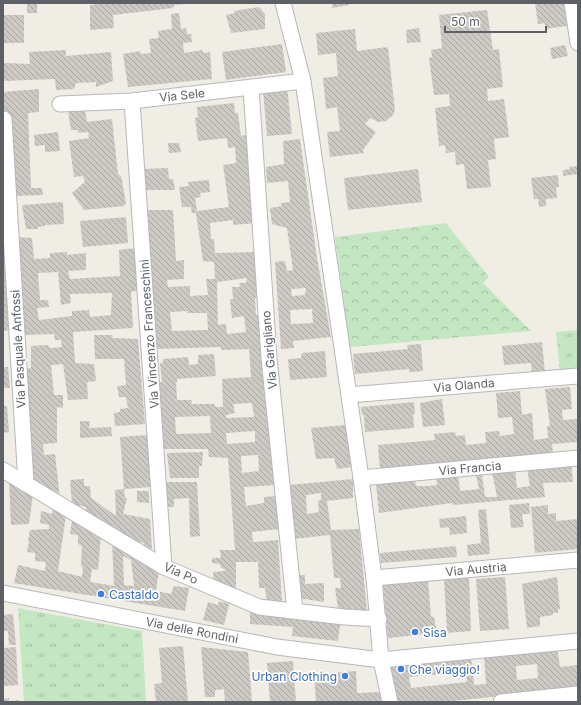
<svg xmlns="http://www.w3.org/2000/svg" width="581" height="705" viewBox="0 0 581 705" font-family="Inter,sans-serif">
<defs>
<pattern id="grass-tufts" width="24" height="20" patternUnits="userSpaceOnUse"><rect width="24" height="20" fill="#c3e8c1"/><path d="M3 7l-1-3M5 7V3M7 7l1-3M15 17l-1-3M17 17v-4M19 17l1-3" fill="none" stroke="#a2bfa1"/></pattern>
<pattern id="forest-crowns" width="20" height="18" patternUnits="userSpaceOnUse"><rect width="20" height="18" fill="#c3e8c1"/><path d="M2 6a3 3 0 1 1 6 0M12 15a3 3 0 1 1 6 0" fill="none" stroke="#a2bfa1"/></pattern>
<pattern id="building-back-hatch" width="6" height="6" patternUnits="userSpaceOnUse"><rect width="6" height="6" fill="#cdc9c4"/><path d="M-1 5l2 2M0 0l6 6M5-1l2 2" fill="none" stroke="#aaa7a3"/></pattern>
</defs>
<rect width="100%" height="100%" fill="#f0ede5"/>
<g fill="url(#grass-tufts)">
<path d="M 578,330 L 578,370 L 560,372 L 556,332 Z"/>
<path d="M 18,608 L 142,631 L 146,702 L 24,702 Z"/>
</g>
<path fill="url(#forest-crowns)" d="M 446,223 L 489,277 L 483,283 L 531,331 L 350,347 L 335,237 Z"/>
<g fill="url(#building-back-hatch)" fill-rule="evenodd">
<rect x="27" y="3" width="10" height="10"/>
<path d="M 107,3 L 184,3 L 184,4 L 174,5 L 173,8 L 113,15 L 114,28 L 90,30 L 90,5 Z"/>
<path d="M 332,3 L 348,3 L 349,5 L 332,8 Z"/>
<path d="M 535,3 L 564,3 L 567,26 L 545,29 L 545,23 L 538,24 Z"/>
<path d="M 259,7 L 265,14 L 265,29 L 231,33 L 226,15 L 235,13 L 234,11 Z"/>
<path d="M 487,10 L 493,50 L 499,49 L 503,87 L 487,89 L 488,101 L 504,99 L 509,137 L 494,139 L 496,159 L 488,160 L 491,187 L 467,189 L 464,164 L 456,165 L 455,152 L 446,153 L 445,145 L 439,146 L 435,108 L 450,106 L 449,94 L 434,95 L 429,58 L 432,57 L 431,50 L 442,48 L 439,15 Z"/>
<path d="M 179,13 L 181,29 L 186,28 L 187,34 L 191,34 L 192,42 L 183,43 L 184,53 L 203,50 L 203,53 L 210,52 L 212,79 L 128,87 L 123,54 L 140,51 L 141,54 L 151,53 L 149,39 L 159,38 L 158,31 L 172,29 L 171,14 Z"/>
<rect x="3" y="15" width="21" height="28"/>
<path d="M 419,28 L 421,42 L 407,43 L 406,30 Z"/>
<path d="M 355,29 L 357,51 L 388,47 L 395,111 L 393,115 L 386,121 L 378,122 L 370,118 L 365,124 L 376,132 L 363,150 L 364,153 L 330,157 L 327,132 L 340,131 L 337,107 L 326,109 L 323,78 L 338,76 L 336,53 L 318,55 L 316,33 Z"/>
<path d="M 282,44 L 286,72 L 226,80 L 222,52 Z"/>
<path d="M 565,45 L 568,56 L 552,59 L 550,48 Z"/>
<path d="M 66,50 L 66,56 L 111,52 L 113,81 L 96,87 L 96,82 L 76,83 L 74,89 L 56,90 L 55,79 L 3,81 L 3,63 L 30,64 L 29,52 Z"/>
<path d="M 287,86 L 292,134 L 267,136 L 263,90 Z"/>
<path d="M 39,89 L 39,112 L 28,113 L 31,188 L 42,188 L 43,195 L 14,196 L 3,114 L 3,92 Z"/>
<path d="M 234,103 L 235,113 L 238,113 L 241,136 L 251,134 L 256,223 L 233,225 L 233,220 L 210,223 L 211,239 L 214,239 L 215,253 L 259,252 L 262,296 L 255,298 L 256,315 L 263,315 L 276,485 L 244,487 L 246,506 L 264,503 L 264,497 L 277,496 L 279,529 L 252,532 L 253,542 L 278,540 L 282,601 L 267,601 L 265,588 L 259,588 L 258,562 L 236,562 L 236,593 L 214,586 L 213,572 L 225,571 L 225,569 L 221,568 L 220,564 L 212,563 L 212,558 L 221,558 L 220,550 L 235,550 L 228,458 L 209,457 L 208,449 L 164,449 L 157,383 L 162,382 L 160,363 L 163,363 L 163,359 L 188,357 L 189,365 L 198,364 L 198,355 L 214,354 L 216,376 L 177,379 L 177,382 L 176,383 L 177,398 L 177,400 L 191,400 L 192,404 L 214,404 L 215,407 L 223,407 L 222,379 L 251,377 L 249,349 L 221,350 L 221,347 L 154,349 L 144,210 L 173,210 L 176,261 L 184,260 L 184,279 L 167,280 L 168,287 L 190,286 L 190,296 L 208,295 L 206,279 L 215,279 L 214,262 L 203,261 L 196,213 L 192,213 L 191,207 L 182,207 L 179,187 L 189,186 L 188,182 L 209,180 L 210,192 L 200,193 L 201,197 L 195,198 L 197,211 L 229,207 L 223,165 L 236,163 L 235,147 L 228,148 L 227,138 L 198,141 L 195,118 L 198,117 L 197,107 ZM 247,278 L 246,283 L 239,283 L 240,287 L 232,287 L 233,299 L 230,299 L 232,318 L 244,316 L 246,332 L 227,334 L 226,324 L 218,325 L 217,282 ZM 187,311 L 187,313 L 207,313 L 208,330 L 172,331 L 170,312 ZM 252,403 L 254,417 L 226,418 L 226,415 L 235,413 L 233,404 ZM 210,416 L 211,433 L 176,434 L 175,417 ZM 255,431 L 255,442 L 227,444 L 226,433 ZM 258,455 L 259,471 L 242,473 L 241,456 Z"/>
<path d="M 85,109 L 87,122 L 112,119 L 118,174 L 121,176 L 126,203 L 124,206 L 84,210 L 72,193 L 85,182 L 83,176 L 74,177 L 69,141 L 89,138 L 88,132 L 79,133 L 77,130 L 71,130 L 68,111 Z"/>
<path d="M 58,132 L 60,151 L 45,152 L 45,145 L 35,146 L 34,135 Z"/>
<path d="M 300,139 L 317,258 L 331,337 L 293,341 L 294,348 L 281,349 L 275,262 L 285,261 L 287,271 L 293,270 L 287,228 L 272,224 L 270,208 L 282,206 L 281,203 L 290,202 L 288,181 L 267,183 L 266,167 L 284,164 L 283,141 ZM 306,288 L 305,295 L 292,296 L 291,289 ZM 312,309 L 313,323 L 291,324 L 290,310 Z"/>
<path d="M 168,143 L 179,143 L 181,152 L 169,153 Z"/>
<path d="M 578,166 L 578,174 L 563,176 L 563,170 L 570,169 L 569,167 Z"/>
<path d="M 168,168 L 169,179 L 173,179 L 175,190 L 145,190 L 143,169 Z"/>
<path d="M 418,169 L 422,202 L 348,210 L 344,178 Z"/>
<path d="M 558,175 L 559,187 L 556,187 L 557,198 L 546,199 L 546,206 L 539,207 L 538,199 L 534,199 L 531,178 Z"/>
<path d="M 63,202 L 64,224 L 45,225 L 45,226 L 38,227 L 38,229 L 26,229 L 22,205 Z"/>
<path d="M 126,217 L 128,243 L 83,247 L 80,221 Z"/>
<path d="M 17,237 L 32,238 L 34,259 L 50,258 L 50,253 L 67,252 L 67,255 L 86,253 L 86,270 L 68,271 L 70,279 L 120,276 L 119,250 L 135,248 L 139,290 L 131,292 L 133,328 L 73,332 L 75,363 L 94,364 L 96,381 L 87,382 L 88,399 L 68,400 L 63,364 L 51,365 L 54,395 L 63,395 L 63,408 L 57,407 L 57,443 L 43,444 L 44,455 L 55,454 L 60,499 L 34,484 L 24,369 L 31,368 L 31,346 L 48,345 L 50,348 L 62,347 L 61,340 L 55,340 L 54,334 L 25,335 ZM 58,272 L 61,305 L 71,303 L 70,294 L 112,293 L 111,315 L 90,317 L 89,310 L 72,311 L 72,316 L 39,320 L 37,308 L 49,307 L 48,300 L 40,300 L 38,273 Z"/>
<path d="M 5,258 L 11,330 L 3,331 L 3,259 Z"/>
<path d="M 94,335 L 112,335 L 113,338 L 138,339 L 145,424 L 115,426 L 114,413 L 120,412 L 120,409 L 128,408 L 126,397 L 119,397 L 117,386 L 126,385 L 124,359 L 95,359 Z"/>
<path d="M 542,342 L 545,373 L 532,374 L 531,363 L 504,365 L 502,346 Z"/>
<path d="M 421,344 L 423,371 L 409,372 L 409,369 L 355,374 L 353,354 L 408,349 L 407,345 Z"/>
<path d="M 325,351 L 327,377 L 290,380 L 288,359 L 301,358 L 302,353 Z"/>
<path d="M 3,367 L 8,367 L 10,388 L 3,388 Z"/>
<path d="M 570,387 L 572,409 L 562,410 L 563,420 L 578,419 L 578,442 L 552,444 L 553,455 L 380,470 L 378,445 L 435,440 L 434,434 L 455,432 L 456,436 L 465,435 L 466,445 L 486,443 L 485,432 L 499,431 L 500,436 L 514,434 L 512,417 L 498,418 L 496,393 L 520,391 L 522,415 L 532,413 L 534,440 L 548,438 L 547,426 L 550,426 L 545,389 Z"/>
<path d="M 442,399 L 445,425 L 423,427 L 420,403 Z"/>
<path d="M 414,402 L 415,414 L 413,414 L 414,428 L 365,432 L 364,415 L 362,415 L 361,407 Z"/>
<path d="M 3,406 L 7,406 L 9,432 L 3,433 Z"/>
<path d="M 80,421 L 90,421 L 89,428 L 111,427 L 112,436 L 80,438 Z"/>
<path d="M 346,425 L 352,467 L 337,469 L 334,458 L 316,459 L 311,428 Z"/>
<path d="M 147,435 L 151,487 L 124,489 L 120,437 Z"/>
<path d="M 203,452 L 202,466 L 199,466 L 199,478 L 170,478 L 167,453 Z"/>
<path d="M 571,463 L 573,482 L 543,483 L 545,497 L 453,505 L 452,503 L 379,513 L 376,484 L 415,480 L 416,486 L 429,486 L 437,485 L 436,477 L 458,474 L 460,491 L 479,489 L 476,475 L 482,475 L 485,497 L 497,497 L 492,472 L 515,469 L 517,488 L 530,486 L 527,468 Z"/>
<path d="M 84,479 L 84,486 L 90,486 L 91,498 L 116,516 L 115,490 L 124,489 L 125,498 L 127,498 L 123,514 L 150,519 L 152,549 L 144,547 L 144,543 L 117,536 L 86,515 L 86,507 L 72,504 L 70,480 Z"/>
<path d="M 353,479 L 353,498 L 327,501 L 331,530 L 359,529 L 367,611 L 362,613 L 338,609 L 335,588 L 341,588 L 340,578 L 334,578 L 330,535 L 293,539 L 289,485 ZM 321,493 L 321,500 L 318,501 L 319,512 L 307,514 L 306,495 Z"/>
<path d="M 9,481 L 33,494 L 29,524 L 11,525 Z"/>
<path d="M 165,482 L 197,482 L 200,536 L 190,537 L 189,498 L 174,499 L 174,507 L 166,507 Z"/>
<path d="M 137,491 L 149,491 L 149,503 L 137,502 Z"/>
<path d="M 529,503 L 530,514 L 522,514 L 524,527 L 511,528 L 509,505 Z"/>
<path d="M 548,505 L 548,514 L 556,513 L 556,521 L 578,519 L 578,549 L 535,553 L 531,507 Z"/>
<path d="M 53,507 L 66,515 L 58,571 L 82,577 L 83,568 L 81,566 L 82,546 L 78,544 L 78,535 L 70,534 L 72,521 L 75,519 L 101,535 L 98,570 L 92,569 L 90,582 L 114,586 L 112,541 L 159,571 L 156,591 L 171,594 L 174,586 L 189,588 L 185,611 L 14,583 L 18,565 L 45,571 L 46,562 L 35,561 L 35,553 L 27,552 L 29,541 L 28,541 L 30,530 L 49,529 L 49,525 L 40,523 L 41,511 L 52,514 ZM 123,556 L 131,560 L 134,586 L 124,585 Z"/>
<path d="M 486,509 L 490,554 L 468,556 L 467,545 L 481,543 L 478,510 Z"/>
<path d="M 466,516 L 467,533 L 450,535 L 449,527 L 440,528 L 439,519 Z"/>
<path d="M 456,546 L 457,557 L 381,563 L 380,553 Z"/>
<path d="M 297,575 L 305,575 L 305,584 L 324,583 L 324,602 L 298,598 Z"/>
<path d="M 469,576 L 471,631 L 447,633 L 444,578 Z"/>
<path d="M 505,577 L 509,629 L 480,631 L 476,579 Z"/>
<path d="M 557,577 L 560,609 L 558,609 L 558,613 L 553,613 L 553,615 L 540,617 L 540,626 L 527,628 L 522,584 Z"/>
<path d="M 428,580 L 431,617 L 434,617 L 437,633 L 388,638 L 383,584 Z"/>
<path d="M 219,601 L 229,604 L 224,625 L 203,620 L 208,602 L 218,605 Z"/>
<path d="M 253,611 L 341,618 L 338,641 L 292,636 L 293,627 L 250,624 L 250,613 Z"/>
<path d="M 13,614 L 16,645 L 9,645 L 8,631 L 3,631 L 3,615 Z"/>
<path d="M 183,646 L 188,702 L 156,702 L 154,684 L 162,683 L 159,648 Z"/>
<path d="M 16,647 L 18,685 L 4,686 L 3,648 Z"/>
<path d="M 201,647 L 248,652 L 252,702 L 225,702 L 224,689 L 215,690 L 215,697 L 205,697 Z"/>
<path d="M 557,648 L 560,667 L 578,665 L 578,688 L 444,702 L 395,702 L 387,666 L 471,657 L 474,685 L 486,684 L 484,656 ZM 537,664 L 538,678 L 517,680 L 516,666 ZM 466,672 L 467,682 L 411,688 L 409,677 Z"/>
<path d="M 293,661 L 296,702 L 270,702 L 267,663 Z"/>
<path d="M 356,671 L 357,693 L 382,692 L 385,702 L 316,702 L 314,674 Z"/>
<path d="M 9,698 L 9,701 L 19,700 L 19,702 L 3,702 L 3,699 Z"/>
</g>
<g fill="none" stroke-linecap="round" stroke-linejoin="round">
<defs>
<g id="minor">
<path d="M 283,3 L 303,81 L 361,478 L 374,578 L 381,660 L 390,702"/>
<path d="M 572,3 L 578,43"/>
<path d="M 251,88 L 269,358 L 295,611"/>
<path d="M 132,101 L 164,567"/>
<path d="M 60,104 L 132,101 L 303,81"/>
<path d="M 4,119 L 26,483"/>
<path d="M 349,395 L 578,376"/>
<path d="M 3,470 L 164,567 L 259,607 L 344,617 L 379,619"/>
<path d="M 361,478 L 578,458"/>
<path d="M 374,578 L 578,560"/>
<path d="M 3,593 L 277,647 L 381,660 L 578,641"/>
<path d="M 501,702 L 578,694"/>
</g>
</defs>
<use href="#minor" stroke="#b5b8bc" stroke-width="17"/>
<use href="#minor" stroke="#fff" stroke-width="15"/>
</g>
<g fill="#3f7fe0" stroke="#fff" stroke-width="1.5">
<circle cx="101" cy="594" r="4"/>
<circle cx="415" cy="632" r="4"/>
<circle cx="401" cy="669" r="4"/>
<circle cx="345" cy="676" r="4"/>
</g>
<g text-anchor="middle" dominant-baseline="central" stroke-width="3.5" stroke-linejoin="round" paint-order="stroke">
<g font-size="12" fill="#5d6166" stroke="#fff">
<text transform="translate(182 95) rotate(-6)">Via Sele</text>
<text transform="translate(149 334) rotate(-94)">Via Vincenzo Franceschini</text>
<text transform="translate(18 349) rotate(-93)">Via Pasquale Anfossi</text>
<text transform="translate(269 350) rotate(-95)">Via Garigliano</text>
<text transform="translate(464 385) rotate(-5)">Via Olanda</text>
<text transform="translate(470 468) rotate(-5)">Via Francia</text>
<text transform="translate(476 569) rotate(-5)">Via Austria</text>
<text transform="translate(181 573) rotate(24)">Via Po</text>
<text transform="translate(192 630) rotate(11)">Via delle Rondini</text>
</g>
<g font-size="12" fill="#366cbe" stroke="#fff" text-anchor="start">
<text x="109" y="594">Castaldo</text>
<text x="423" y="632">Sisa</text>
<text x="409" y="669">Che viaggio!</text>
<text x="337" y="676" text-anchor="end">Urban Clothing</text>
</g>
</g>
<rect width="581" height="705" fill="none" stroke="#5d6166" stroke-width="8"/>
<path d="M445 26v6h101v-6" fill="none" stroke="#5d6166" stroke-width="2"/>
<text x="451" y="26" font-size="12" fill="#5d6166" stroke="#ffffff" stroke-width="3" paint-order="stroke">50 m</text>
</svg>
